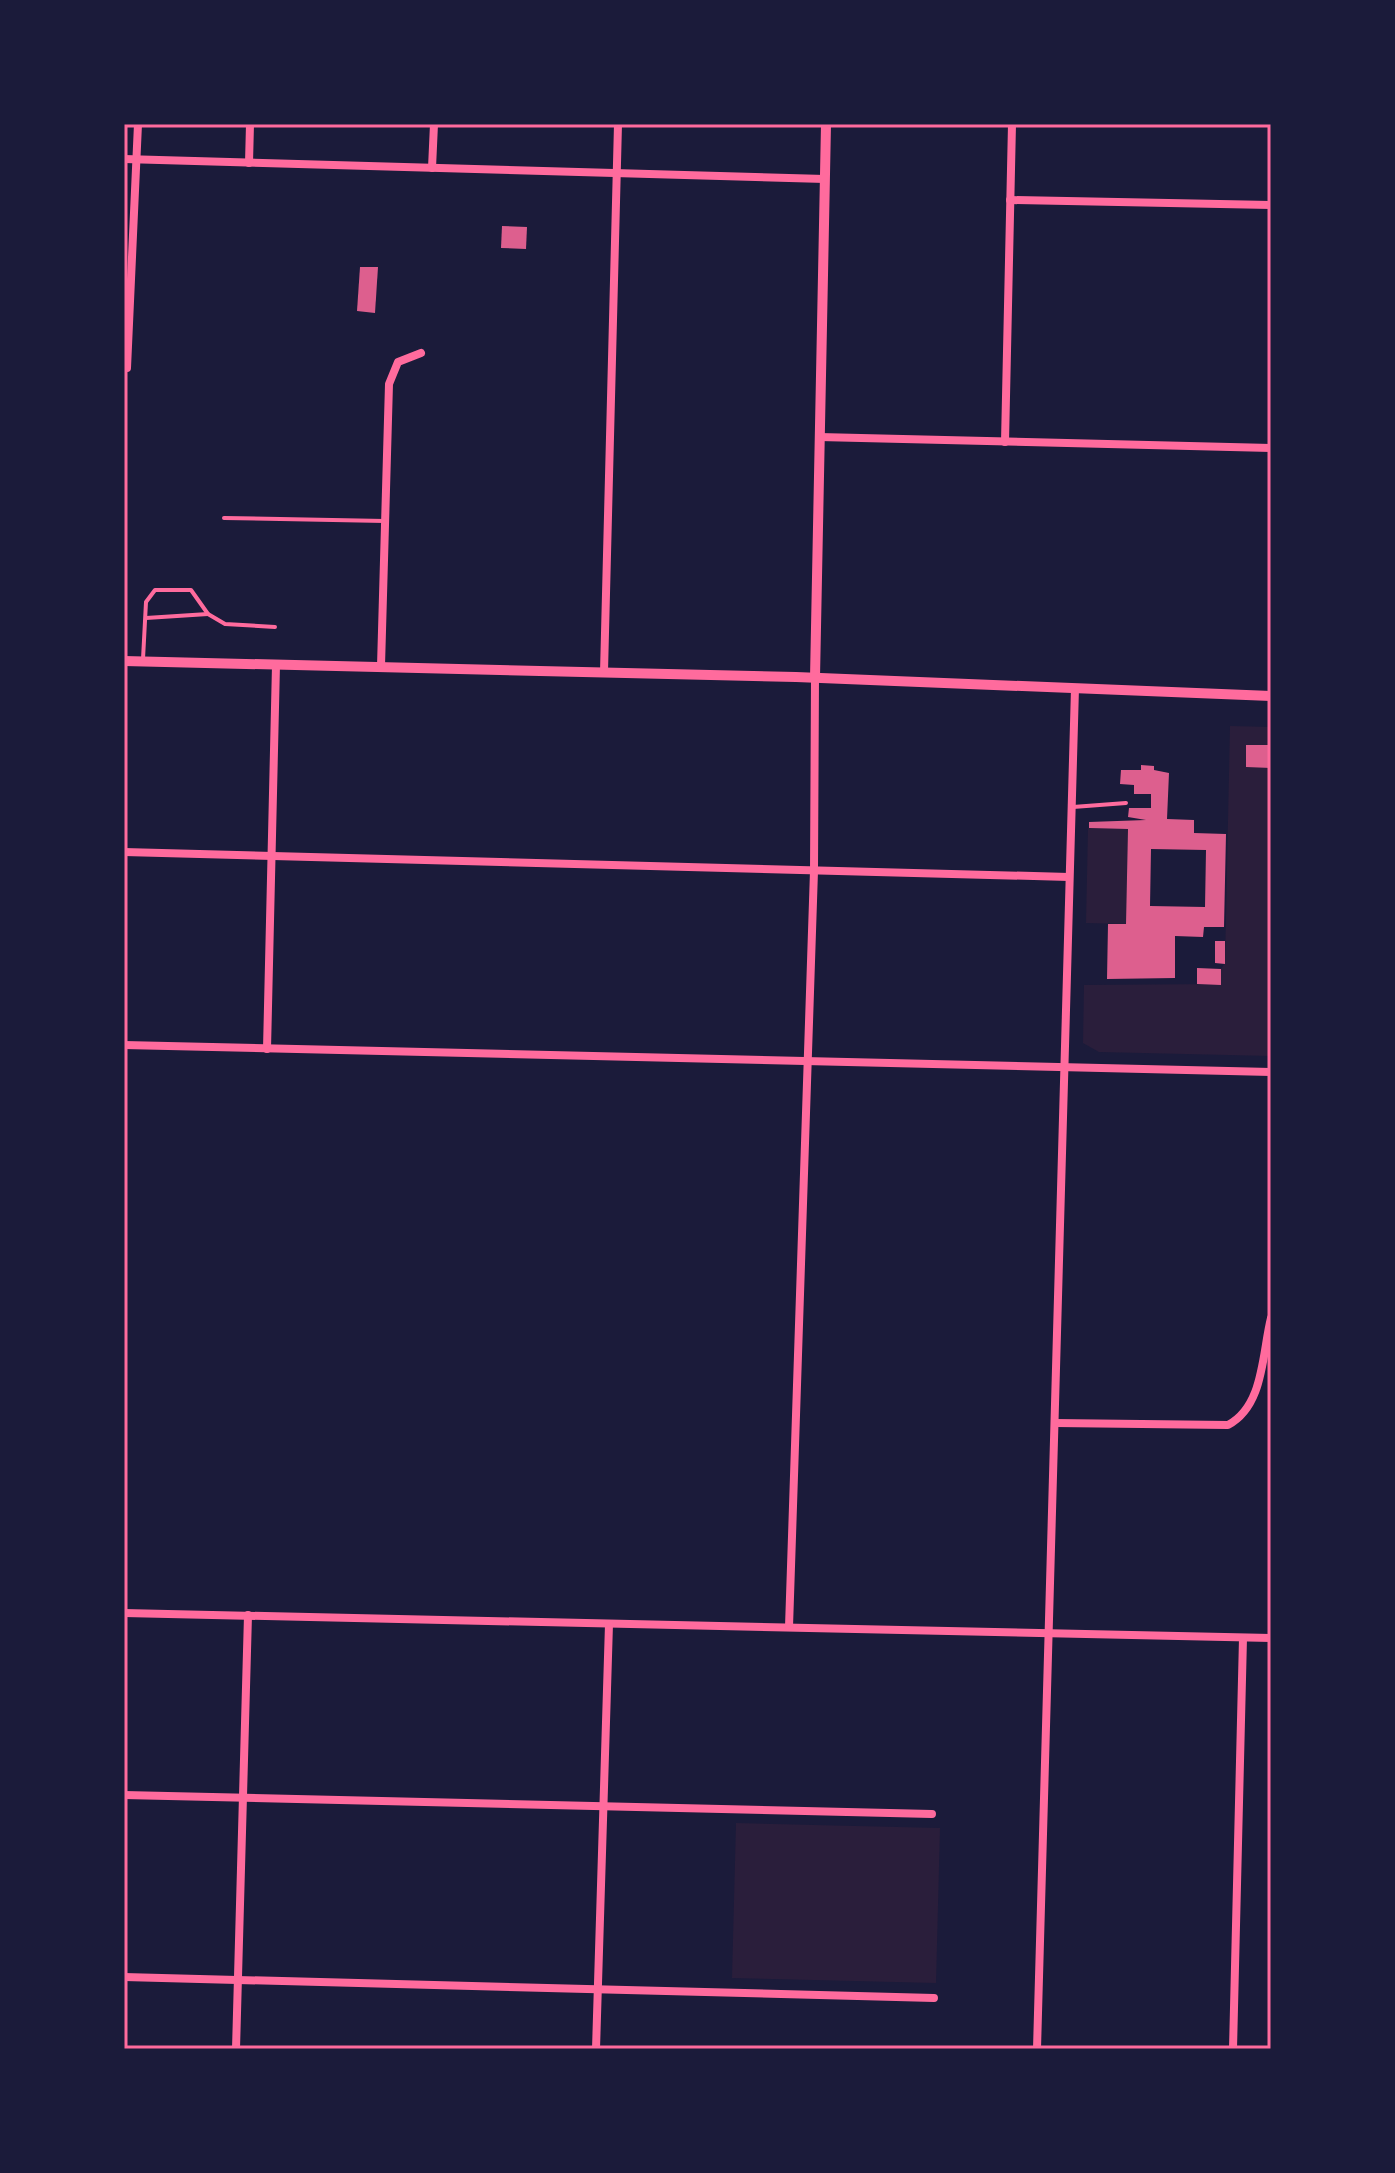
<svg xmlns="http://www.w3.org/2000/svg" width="1395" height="2173" viewBox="0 0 1395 2173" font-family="Arial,sans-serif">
<rect width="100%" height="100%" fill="#1b1b3a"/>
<g fill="#2a1e3b">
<path d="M 1230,726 L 1271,727 L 1271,1056 L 1099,1052 L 1083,1043 L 1084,985 L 1221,984 L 1221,969 L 1225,963 Z"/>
<path d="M 1088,828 L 1128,829 L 1126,924 L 1086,923 Z"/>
<path d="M 736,1823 L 940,1828 L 936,1983 L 732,1978 Z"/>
</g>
<g fill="#dd5f8e" fill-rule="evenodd">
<path d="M 502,226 L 527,227 L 526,249 L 501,248 Z"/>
<path d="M 360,267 L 378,267 L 375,313 L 357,311 Z"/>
<path d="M 1246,745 L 1271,745 L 1271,768 L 1246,767 Z"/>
<path d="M 1141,765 L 1154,766 L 1154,770 L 1169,773 L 1167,819 L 1194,820 L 1194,833 L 1226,834 L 1224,927 L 1204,927 L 1203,937 L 1175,936 L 1175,978 L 1107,979 L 1108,924 L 1126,924 L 1128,829 L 1089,828 L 1089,822 L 1146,820 L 1128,817 L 1129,808 L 1151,808 L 1151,794 L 1134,794 L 1134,785 L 1120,784 L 1121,770 L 1141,770 ZM 1151,849 L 1206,850 L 1205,907 L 1150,906 Z"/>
<path d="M 1215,941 L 1225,941 L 1225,964 L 1215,963 Z"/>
<path d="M 1197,968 L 1221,969 L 1221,985 L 1197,984 Z"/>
</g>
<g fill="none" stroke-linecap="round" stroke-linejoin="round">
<g stroke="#ff6b9d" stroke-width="4">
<path d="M 224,518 L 385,521"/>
<path d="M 146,618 L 208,614"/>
<path d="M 143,659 L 146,602 L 155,590 L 191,590 L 208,614 L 225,624 L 275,627"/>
<path d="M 1073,807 L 1126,803"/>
</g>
<g stroke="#ff6b9d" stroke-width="8">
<path d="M 124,159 L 825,179"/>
<path d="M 249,163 L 250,124"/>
<path d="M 432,168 L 434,124"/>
<path d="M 1010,200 L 1271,205"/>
<path d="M 127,368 L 138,124"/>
<path d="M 819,437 L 1271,448"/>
<path d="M 1005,442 L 1012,124"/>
<path d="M 381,666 L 389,384 L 398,362 L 421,353"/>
<path d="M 604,672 L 618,124"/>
<path d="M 124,852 L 1069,877"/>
<path d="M 124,1045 L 1271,1072"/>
<path d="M 267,1049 L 276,665"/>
<path d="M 1055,1423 L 1228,1425 C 1264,1406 1262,1354 1271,1318"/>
<path d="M 124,1613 L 1271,1638"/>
<path d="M 789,1627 L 814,871 L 815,678"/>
<path d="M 124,1795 L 932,1814"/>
<path d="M 124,1977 L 934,1998"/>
<path d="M 236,2049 L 248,1615"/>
<path d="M 596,2049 L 609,1624"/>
<path d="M 1037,2049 L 1075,688"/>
<path d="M 1233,2049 L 1243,1638"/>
</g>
<g stroke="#ff6b9d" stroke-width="10">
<path d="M 124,661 L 796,677 L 1271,696"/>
<path d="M 815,678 L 826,124"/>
</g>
</g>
<rect width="1395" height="2173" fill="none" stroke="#1b1b3a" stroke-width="252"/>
<rect x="126" y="126" width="1143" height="1921" fill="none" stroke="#ff6b9d" stroke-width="3"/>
</svg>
